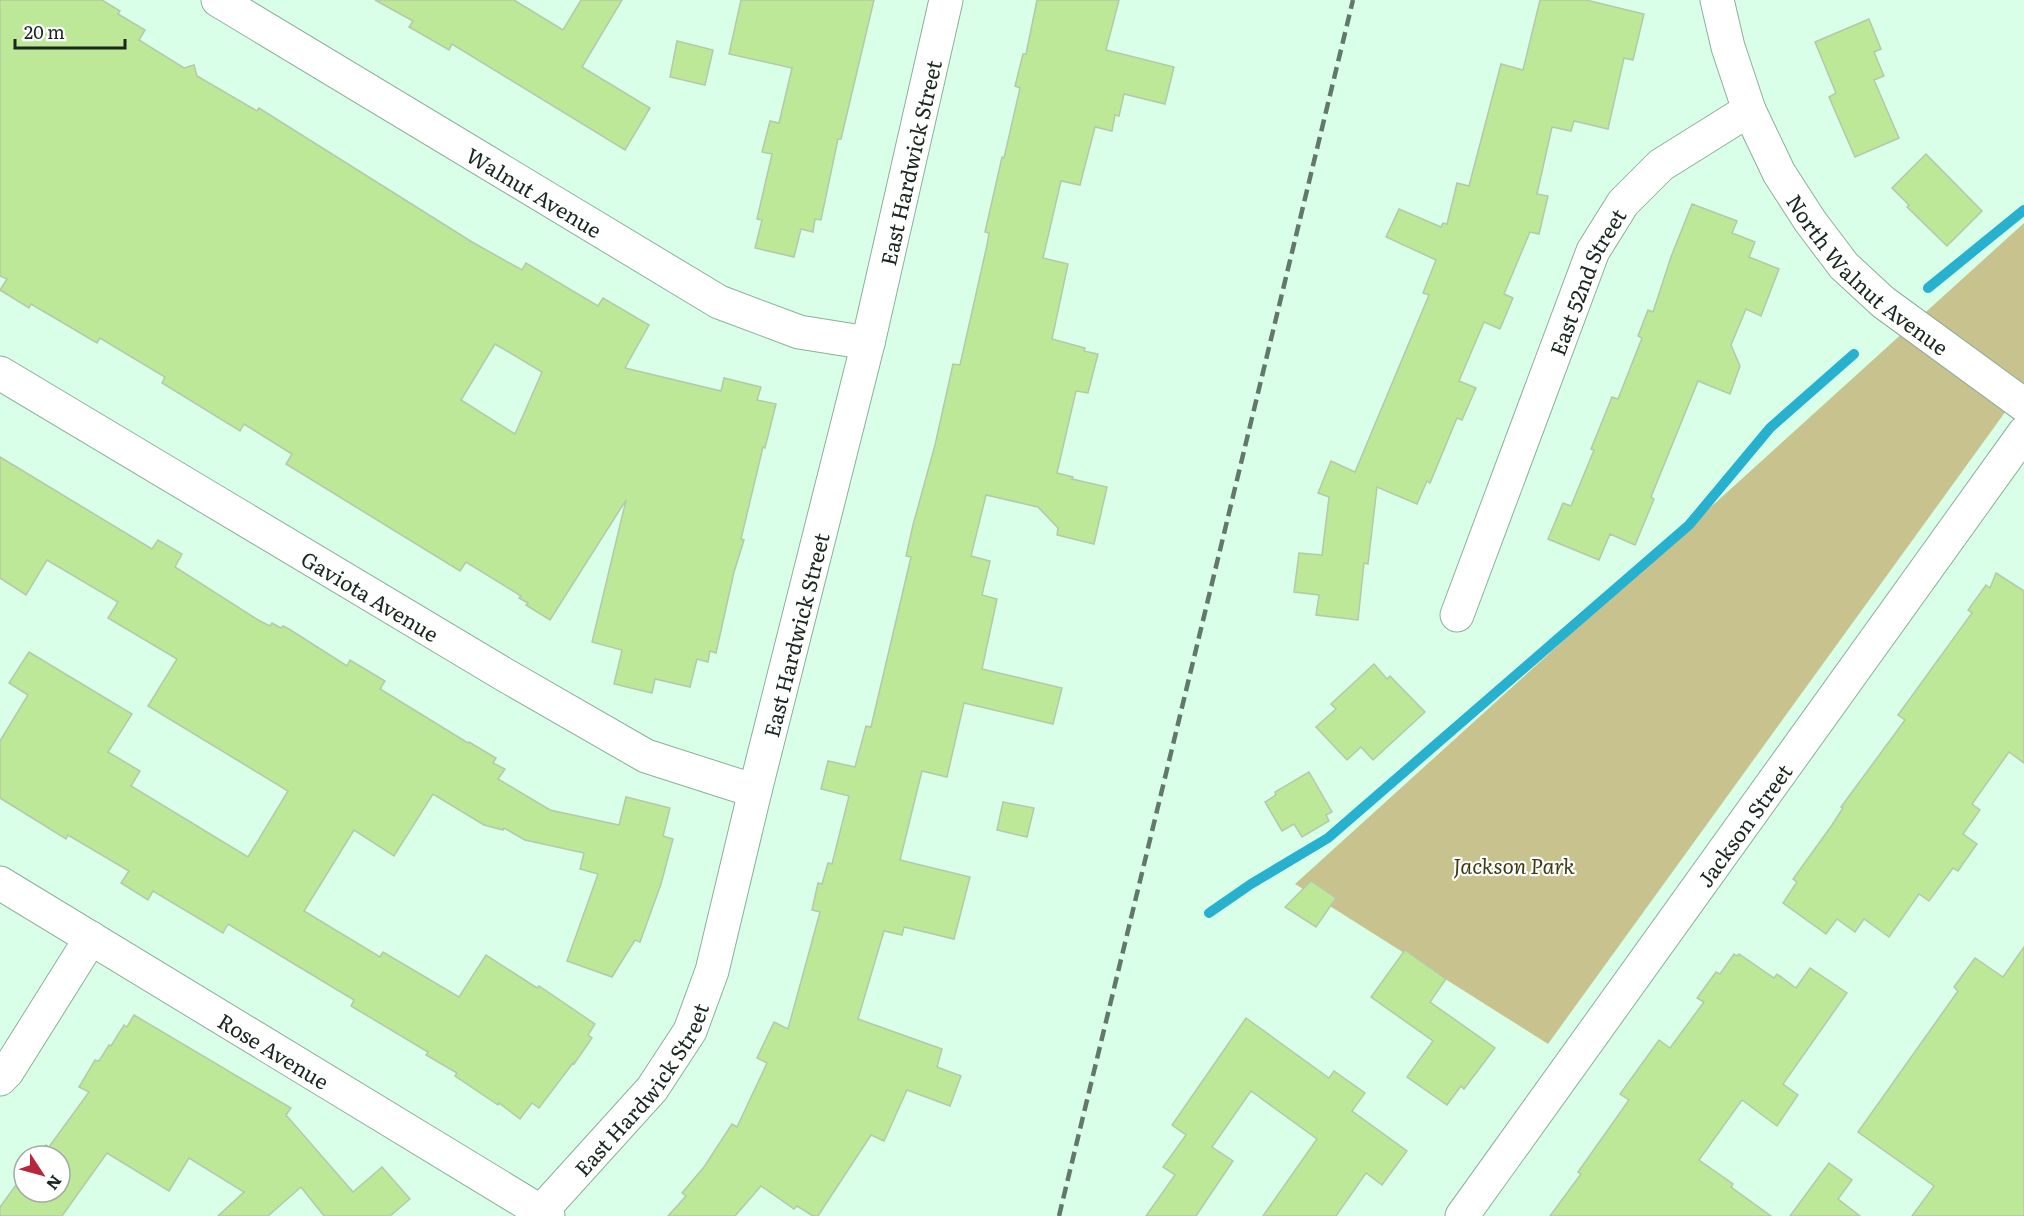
<svg xmlns="http://www.w3.org/2000/svg" width="2024" height="1216" viewBox="0 0 2024 1216" font-family="Literata,serif">
<rect width="100%" height="100%" fill="#daffe9"/>
<path fill="#c8c38e" d="M 2024,223 L 2024,386 L 1548,1044 L 1295,884 Z"/>
<g fill="none" stroke-linecap="round" stroke-linejoin="round">
<g stroke="#28b1ce" stroke-width="10">
<path d="M 1928,288 L 2024,210"/>
<path d="M 1209,913 L 1251,884 L 1328,838 L 1689,525 L 1770,428 L 1854,354"/>
</g>
</g>
<g fill="#bce897" stroke="#b6c8a9" stroke-width="1.5" fill-rule="evenodd">
<path d="M 0,0 L 102,0 L 120,11 L 118,14 L 145,30 L 139,40 L 184,68 L 194,65 L 197,76 L 257,111 L 259,108 L 472,242 L 522,270 L 526,263 L 598,306 L 603,298 L 649,325 L 625,368 L 721,391 L 724,378 L 761,387 L 757,400 L 776,404 L 765,448 L 763,447 L 741,539 L 744,540 L 734,572 L 716,653 L 710,651 L 708,662 L 697,659 L 690,687 L 655,679 L 652,693 L 614,684 L 622,650 L 592,642 L 626,500 L 550,620 L 526,605 L 528,603 L 519,598 L 521,596 L 466,562 L 460,571 L 286,464 L 292,454 L 244,424 L 240,431 L 162,383 L 165,377 L 100,338 L 97,343 L 31,304 L 29,308 L 0,290 L 7,279 L 0,276 ZM 495,344 L 542,372 L 515,434 L 461,400 Z"/>
<path d="M 375,0 L 514,0 L 563,30 L 581,0 L 622,0 L 582,67 L 650,108 L 625,150 L 452,44 L 449,50 L 409,27 L 413,21 Z"/>
<path d="M 741,0 L 874,0 L 841,139 L 838,139 L 821,220 L 815,219 L 813,232 L 801,229 L 794,257 L 755,248 L 762,220 L 757,219 L 772,154 L 762,152 L 770,121 L 779,123 L 792,68 L 729,54 Z"/>
<path d="M 1037,0 L 1119,0 L 1106,50 L 1174,67 L 1165,104 L 1124,94 L 1119,116 L 1115,115 L 1112,131 L 1095,127 L 1080,185 L 1061,181 L 1043,258 L 1068,264 L 1052,339 L 1085,348 L 1084,351 L 1098,354 L 1088,393 L 1076,391 L 1057,473 L 1073,477 L 1072,479 L 1107,487 L 1094,544 L 1057,535 L 1058,528 L 1038,507 L 986,495 L 971,556 L 990,561 L 982,595 L 997,599 L 982,669 L 1062,688 L 1053,724 L 964,703 L 947,777 L 922,771 L 900,860 L 970,877 L 954,939 L 904,927 L 902,935 L 884,931 L 858,1019 L 942,1049 L 937,1067 L 961,1076 L 950,1106 L 907,1090 L 884,1141 L 871,1135 L 818,1216 L 813,1216 L 797,1206 L 794,1209 L 761,1186 L 735,1216 L 668,1216 L 686,1196 L 682,1193 L 704,1167 L 732,1124 L 737,1127 L 767,1063 L 757,1058 L 774,1022 L 788,1029 L 820,912 L 812,910 L 818,883 L 822,884 L 828,863 L 832,864 L 849,796 L 821,789 L 828,761 L 855,767 L 866,726 L 871,727 L 911,557 L 906,556 L 913,525 L 935,445 L 953,364 L 960,365 L 987,245 L 989,233 L 985,232 L 995,188 L 1002,157 L 1004,158 L 1020,88 L 1015,86 L 1023,54 L 1026,54 Z"/>
<path d="M 1540,0 L 1586,0 L 1644,14 L 1633,60 L 1624,58 L 1608,129 L 1574,121 L 1571,131 L 1552,127 L 1537,194 L 1548,196 L 1539,234 L 1530,232 L 1504,294 L 1513,298 L 1500,329 L 1484,322 L 1459,381 L 1476,388 L 1462,420 L 1457,418 L 1430,483 L 1427,481 L 1417,504 L 1377,487 L 1368,564 L 1364,563 L 1358,620 L 1316,615 L 1319,595 L 1294,592 L 1299,553 L 1322,555 L 1329,497 L 1318,493 L 1331,461 L 1355,472 L 1429,295 L 1423,293 L 1436,260 L 1386,237 L 1399,209 L 1441,227 L 1443,223 L 1447,224 L 1457,183 L 1469,186 L 1501,64 L 1523,70 Z"/>
<path d="M 1869,19 L 1881,49 L 1874,52 L 1884,76 L 1874,80 L 1899,138 L 1855,157 L 1829,97 L 1836,93 L 1815,42 Z"/>
<path d="M 677,41 L 713,50 L 705,85 L 670,77 Z"/>
<path d="M 1926,154 L 1982,211 L 1947,246 L 1907,207 L 1909,205 L 1892,188 Z"/>
<path d="M 1692,204 L 1737,221 L 1732,233 L 1755,242 L 1749,257 L 1779,269 L 1761,316 L 1746,309 L 1731,345 L 1740,366 L 1730,394 L 1698,381 L 1651,497 L 1654,499 L 1635,545 L 1610,534 L 1599,560 L 1548,539 L 1563,503 L 1571,506 L 1594,450 L 1591,449 L 1612,397 L 1618,399 L 1642,338 L 1638,336 L 1648,310 L 1653,312 L 1671,257 Z"/>
<path d="M 0,457 L 152,549 L 158,540 L 182,554 L 175,567 L 258,620 L 270,626 L 272,623 L 281,628 L 283,626 L 289,629 L 347,666 L 350,660 L 385,681 L 380,689 L 468,743 L 469,742 L 496,758 L 493,763 L 505,769 L 498,779 L 550,810 L 619,825 L 626,797 L 670,808 L 663,836 L 673,839 L 661,884 L 640,942 L 635,940 L 612,977 L 567,961 L 598,874 L 580,869 L 584,853 L 525,840 L 504,828 L 503,830 L 484,825 L 433,794 L 394,856 L 354,830 L 304,911 L 380,957 L 383,952 L 459,997 L 486,955 L 537,988 L 539,986 L 595,1024 L 588,1035 L 592,1038 L 574,1064 L 573,1063 L 539,1108 L 532,1103 L 520,1119 L 499,1103 L 498,1105 L 455,1076 L 457,1073 L 426,1055 L 428,1052 L 351,1006 L 354,1000 L 286,959 L 228,924 L 223,933 L 153,891 L 148,900 L 121,883 L 129,871 L 68,835 L 66,839 L 0,798 L 0,741 L 28,695 L 9,683 L 29,652 L 132,714 L 108,752 L 140,771 L 131,786 L 248,857 L 288,791 L 148,706 L 177,659 L 108,618 L 118,602 L 47,560 L 26,595 L 0,578 Z"/>
<path d="M 1996,573 L 2024,591 L 2024,763 L 2009,752 L 1972,804 L 1980,810 L 1963,834 L 1977,844 L 1958,871 L 1953,868 L 1929,901 L 1919,894 L 1889,937 L 1864,919 L 1855,932 L 1837,919 L 1826,934 L 1783,903 L 1797,882 L 1793,879 L 1832,825 L 1843,808 L 1841,807 L 1905,720 L 1898,715 L 1972,613 L 1968,610 L 1986,585 L 1990,588 Z"/>
<path d="M 1374,664 L 1387,679 L 1390,676 L 1425,712 L 1373,760 L 1361,747 L 1347,760 L 1316,727 L 1336,709 L 1331,704 Z"/>
<path d="M 1309,772 L 1332,812 L 1326,815 L 1329,821 L 1302,837 L 1294,824 L 1282,831 L 1265,802 L 1276,795 L 1275,792 Z"/>
<path d="M 1003,802 L 1034,808 L 1027,837 L 997,830 Z"/>
<path d="M 1311,881 L 1336,898 L 1316,927 L 1285,907 Z"/>
<path d="M 2024,947 L 2024,1216 L 1912,1216 L 1934,1186 L 1858,1132 L 1958,991 L 1954,987 L 1975,958 L 2003,977 Z"/>
<path d="M 1405,950 L 1446,979 L 1430,1002 L 1495,1048 L 1464,1089 L 1461,1086 L 1447,1105 L 1407,1077 L 1433,1041 L 1371,997 Z"/>
<path d="M 1734,954 L 1737,956 L 1739,954 L 1774,978 L 1777,974 L 1796,988 L 1810,968 L 1847,993 L 1783,1084 L 1798,1095 L 1777,1126 L 1742,1100 L 1699,1160 L 1733,1184 L 1731,1187 L 1771,1216 L 1550,1216 L 1581,1174 L 1578,1172 L 1629,1100 L 1620,1094 L 1659,1040 L 1670,1048 L 1704,1002 L 1697,998 L 1716,972 L 1720,974 Z"/>
<path d="M 134,1015 L 291,1108 L 286,1115 L 353,1192 L 382,1167 L 410,1199 L 390,1216 L 324,1216 L 301,1187 L 268,1216 L 218,1216 L 244,1192 L 189,1158 L 169,1191 L 107,1153 L 62,1216 L 0,1216 L 0,1207 L 24,1174 L 24,1192 L 60,1192 L 60,1156 L 37,1156 L 46,1145 L 49,1147 L 89,1092 L 79,1087 L 95,1060 L 99,1061 L 109,1045 L 111,1046 L 124,1025 L 127,1027 Z"/>
<path d="M 1246,1018 L 1329,1078 L 1334,1071 L 1365,1093 L 1352,1111 L 1407,1151 L 1382,1185 L 1366,1173 L 1336,1216 L 1263,1216 L 1317,1139 L 1251,1091 L 1212,1147 L 1233,1161 L 1196,1216 L 1146,1216 L 1175,1175 L 1163,1167 L 1186,1135 L 1172,1125 Z"/>
<path d="M 1829,1163 L 1852,1180 L 1838,1199 L 1860,1216 L 1790,1216 Z"/>
</g>
<g fill="none" stroke-linecap="round" stroke-linejoin="round">
<defs>
<g id="street">
<path id="s1" d="M 218,0 L 719,302 L 799,332 L 868,343"/>
<path id="s2" d="M 1749,110 L 1779,173 L 1810,221 L 1844,266 L 1883,302 L 2024,405"/>
<path id="s3" d="M 0,373 L 505,675 L 646,756 L 755,791"/>
<path id="s4" d="M 1457,615 L 1593,251 L 1623,203 L 1661,165 L 1749,110 L 1728,47 L 1717,0"/>
<path id="s5" d="M 0,883 L 548,1216"/>
<path d="M 0,1079 L 7,1072 L 91,938"/>
<path id="s6" d="M 537,1216 L 652,1089 L 690,1031 L 712,971 L 755,791 L 868,343 L 946,0"/>
<path id="s7" d="M 1462,1216 L 2024,433"/>
</g>
</defs>
<use href="#street" stroke="#8caf9b" stroke-width="35"/>
<use href="#street" stroke="#fff" stroke-width="33"/>
<path stroke="#61786b" stroke-width="4.5" stroke-dasharray="12 6" stroke-linecap="butt" d="M 1059,1216 L 1353,0"/>
</g>
<g text-anchor="middle" dominant-baseline="central" stroke-width="4.5" stroke-linejoin="round" paint-order="stroke">
<g font-size="21" fill="#19271f" stroke="#fff">
<text stroke="none"><textPath href="#s6" startOffset="1137">East Hardwick Street</textPath></text>
<text stroke="none"><textPath href="#s1" startOffset="370">Walnut Avenue</textPath></text>
<text stroke="none"><textPath href="#s2" startOffset="206">North Walnut Avenue</textPath></text>
<text stroke="none"><textPath href="#s4" startOffset="358">East 52nd Street</textPath></text>
<text stroke="none"><textPath href="#s3" startOffset="432">Gaviota Avenue</textPath></text>
<text stroke="none"><textPath href="#s6" startOffset="651">East Hardwick Street</textPath></text>
<text stroke="none"><textPath href="#s7" startOffset="482">Jackson Street</textPath></text>
<text stroke="none"><textPath href="#s5" startOffset="321">Rose Avenue</textPath></text>
<text stroke="none"><textPath href="#s6" startOffset="165">East Hardwick Street</textPath></text>
</g>
<g font-size="21" font-style="italic" fill="#3e3a12" stroke="#fff">
<text x="1514" y="864">Jackson Park</text>
</g>
</g>
<g transform="translate(42 1174) rotate(126)"><circle r="28" fill="#ffffff" stroke="#a3a9a5" stroke-width="1.5"/>
<path d="M0-4.5L10 22L0 15L-10 22Z" fill="#b8263b"/>
<text y="-9" font-size="16" font-weight="bold" text-anchor="middle" fill="#19271f">N</text>
</g>
<path d="M15 39v9h110v-9" fill="none" stroke="#19271f" stroke-width="3"/>
<text x="24" y="39" font-size="18" fill="#19271f" stroke="#ffffff" stroke-width="4.5" paint-order="stroke">20 m</text>
</svg>
